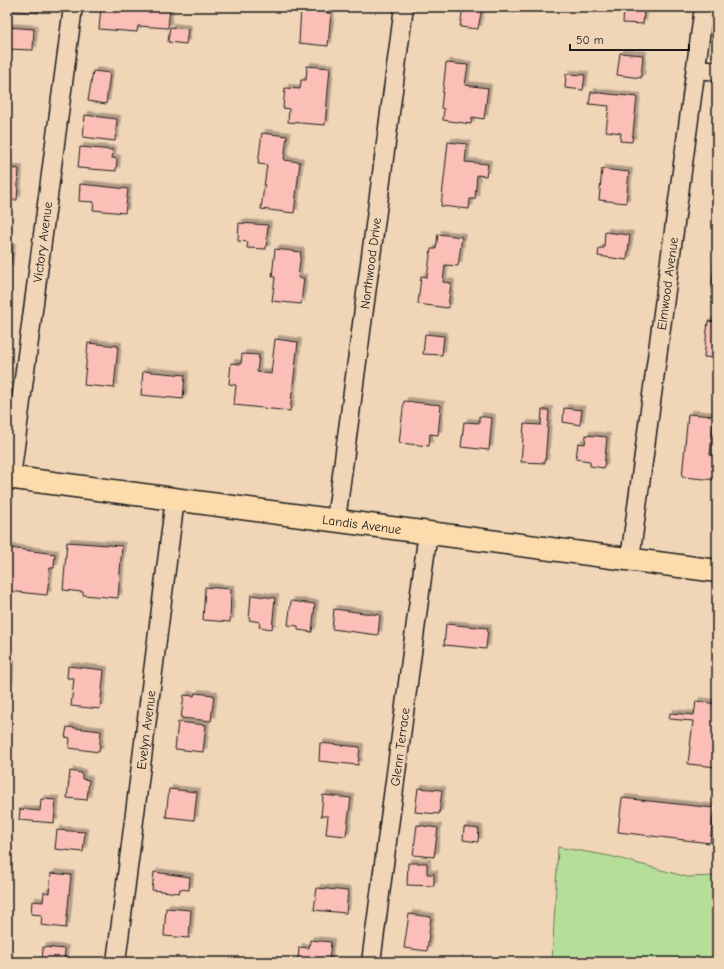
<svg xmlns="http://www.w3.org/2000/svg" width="724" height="969" viewBox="0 0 724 969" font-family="'Comic Neue',sans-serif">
<defs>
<filter id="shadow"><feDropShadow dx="3.5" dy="-3.5" stdDeviation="0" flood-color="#0004"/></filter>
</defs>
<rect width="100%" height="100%" fill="#f0d5b7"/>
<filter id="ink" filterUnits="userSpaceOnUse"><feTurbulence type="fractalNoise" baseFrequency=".025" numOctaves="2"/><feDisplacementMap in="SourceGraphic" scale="8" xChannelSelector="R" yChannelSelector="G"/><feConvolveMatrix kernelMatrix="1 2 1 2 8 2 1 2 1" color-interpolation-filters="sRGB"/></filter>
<g filter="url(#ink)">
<path fill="#b6de99" stroke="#697d5a" d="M 558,847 L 610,856 L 687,877 L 717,876 L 717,962 L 552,962 Z"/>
<g fill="#fbbfb7" stroke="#1c1c1c" filter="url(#shadow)">
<path d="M 7,7 L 39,7 L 38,13 L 7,10 Z"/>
<path d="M 101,7 L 170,7 L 168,28 L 138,26 L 137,32 L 99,29 Z"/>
<path d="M 301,7 L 327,7 L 327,13 L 331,13 L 328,46 L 299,43 Z"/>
<path d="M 463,7 L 482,7 L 478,29 L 460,27 Z"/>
<path d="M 497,7 L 516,7 L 515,12 L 497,10 Z"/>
<path d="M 624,7 L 644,7 L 643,24 L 623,23 Z"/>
<path d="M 7,27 L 34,29 L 33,50 L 7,49 Z"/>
<path d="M 170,27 L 188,29 L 186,44 L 168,42 Z"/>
<path d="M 620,53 L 643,55 L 641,78 L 617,75 Z"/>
<path d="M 446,63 L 468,65 L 465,85 L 488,88 L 484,119 L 472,117 L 471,124 L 443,120 L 444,109 L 441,108 Z"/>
<path d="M 307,66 L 330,68 L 325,125 L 288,122 L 289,109 L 283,108 L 285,88 L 300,89 L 301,80 L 306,80 Z"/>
<path d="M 93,71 L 110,73 L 106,104 L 88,101 Z"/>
<path d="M 566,74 L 585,75 L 583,90 L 565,88 Z"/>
<path d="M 591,92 L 637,97 L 632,142 L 620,141 L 621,133 L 606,131 L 609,106 L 589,104 Z"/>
<path d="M 85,115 L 117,119 L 115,141 L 83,137 Z"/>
<path d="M 262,133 L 287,136 L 284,160 L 300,162 L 294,213 L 261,209 L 267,165 L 258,164 Z"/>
<path d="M 448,142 L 467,144 L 465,162 L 488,164 L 486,176 L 477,175 L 475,199 L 470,199 L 469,209 L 441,206 Z"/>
<path d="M 80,147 L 113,150 L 112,158 L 117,159 L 116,171 L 78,168 Z"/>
<path d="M 8,168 L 19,169 L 17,200 L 7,199 Z"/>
<path d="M 602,169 L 629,172 L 626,203 L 599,200 Z"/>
<path d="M 80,184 L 128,189 L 125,213 L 93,210 L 94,202 L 79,201 Z"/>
<path d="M 239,223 L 268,225 L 266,249 L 247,248 L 248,242 L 238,241 Z"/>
<path d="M 605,232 L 630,235 L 627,260 L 598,256 L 599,248 L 604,248 Z"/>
<path d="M 438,234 L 462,237 L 458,266 L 445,265 L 443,282 L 451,283 L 448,308 L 418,304 L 421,276 L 427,277 L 431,249 L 436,249 Z"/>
<path d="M 7,247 L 12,247 L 9,269 L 7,269 Z"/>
<path d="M 275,249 L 301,252 L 298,278 L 304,278 L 301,304 L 272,301 L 275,277 L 272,277 Z"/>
<path d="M 715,255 L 717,255 L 717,284 L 712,284 Z"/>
<path d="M 708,321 L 717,322 L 717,358 L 704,357 Z"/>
<path d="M 425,334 L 444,336 L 442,355 L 423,354 Z"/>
<path d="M 275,339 L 298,342 L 290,411 L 234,405 L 236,385 L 229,384 L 231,363 L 241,364 L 242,354 L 259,355 L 257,372 L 271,374 Z"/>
<path d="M 88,343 L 118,346 L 114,388 L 84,385 Z"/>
<path d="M 143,371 L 185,375 L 183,399 L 141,395 Z"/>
<path d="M 404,401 L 441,405 L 438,435 L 430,434 L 429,446 L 399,443 Z"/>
<path d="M 564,408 L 582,410 L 580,425 L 563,422 Z"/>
<path d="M 542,410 L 549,410 L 545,463 L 521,462 L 524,424 L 541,425 Z"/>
<path d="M 688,414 L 714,416 L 710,455 L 717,455 L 717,480 L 682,477 Z"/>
<path d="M 479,416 L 492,418 L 489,450 L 461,447 L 464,422 L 479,423 Z"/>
<path d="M 586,435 L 607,437 L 604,468 L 590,466 L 590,461 L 576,459 L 578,443 L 585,444 Z"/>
<path d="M 67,542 L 122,546 L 118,598 L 83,595 L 83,592 L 63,590 Z"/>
<path d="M 9,548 L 55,554 L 54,568 L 50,568 L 47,595 L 7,591 Z"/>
<path d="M 205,587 L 231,589 L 230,622 L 203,620 Z"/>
<path d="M 251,595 L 275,598 L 272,629 L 259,627 L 260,622 L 249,620 Z"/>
<path d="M 291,601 L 315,604 L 312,632 L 298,630 L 298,626 L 288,625 Z"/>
<path d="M 334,609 L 380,615 L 378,635 L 332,629 Z"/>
<path d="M 446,624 L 488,628 L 486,649 L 444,645 Z"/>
<path d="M 7,663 L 11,663 L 9,686 L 7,685 Z"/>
<path d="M 68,666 L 104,670 L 100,709 L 71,706 L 74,678 L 67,678 Z"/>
<path d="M 195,693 L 214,695 L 211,721 L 181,718 L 184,695 L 194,696 Z"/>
<path d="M 696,701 L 717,704 L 717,767 L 688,764 L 693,721 L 669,719 L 670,713 L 694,715 Z"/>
<path d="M 178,722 L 206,725 L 203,752 L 175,749 Z"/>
<path d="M 67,727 L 101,731 L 99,752 L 69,748 L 70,738 L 65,737 Z"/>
<path d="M 320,743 L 360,747 L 358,765 L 319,761 Z"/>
<path d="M 70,771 L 82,773 L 82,779 L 89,780 L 87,800 L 67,798 Z"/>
<path d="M 418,788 L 442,790 L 439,814 L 415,812 Z"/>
<path d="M 169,789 L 197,792 L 194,820 L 166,817 Z"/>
<path d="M 323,795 L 351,798 L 346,836 L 326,834 L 328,816 L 321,816 Z"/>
<path d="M 622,798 L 714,808 L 710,843 L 618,832 Z"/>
<path d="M 41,799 L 56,800 L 54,823 L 19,820 L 20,809 L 40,811 Z"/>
<path d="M 417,825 L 438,828 L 434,857 L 413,855 Z"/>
<path d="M 464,827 L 479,829 L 478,842 L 463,840 Z"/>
<path d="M 57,830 L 85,832 L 83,852 L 55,849 Z"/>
<path d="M 408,863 L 427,863 L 427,874 L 434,874 L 434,886 L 407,885 Z"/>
<path d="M 154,872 L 190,877 L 189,890 L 180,889 L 179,893 L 152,890 Z"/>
<path d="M 51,873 L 71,875 L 66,928 L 41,925 L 42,915 L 31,914 L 32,901 L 43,902 L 44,892 L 49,893 Z"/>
<path d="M 317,888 L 348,891 L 346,913 L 314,910 Z"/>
<path d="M 166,908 L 191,910 L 189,938 L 164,936 Z"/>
<path d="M 409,914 L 431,917 L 427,951 L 404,948 Z"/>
<path d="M 310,940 L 331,942 L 329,962 L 298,962 L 299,947 L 309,948 Z"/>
<path d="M 43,947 L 65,949 L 64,962 L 42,962 Z"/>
</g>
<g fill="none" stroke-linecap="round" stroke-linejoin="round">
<defs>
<g id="minor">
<path d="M 697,69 L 717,71"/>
<path id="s1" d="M 11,477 L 73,7"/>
<path id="s2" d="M 336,520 L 404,7"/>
<path id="s3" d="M 630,559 L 704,7"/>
<path id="s4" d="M 116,962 L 175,499"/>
<path id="s5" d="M 371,962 L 428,532"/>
</g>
<g id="primary">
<path id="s6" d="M 7,477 L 717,571"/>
</g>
</defs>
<use href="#minor" stroke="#1c1c1c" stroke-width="21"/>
<use href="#primary" stroke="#1c1c1c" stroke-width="25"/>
<use href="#minor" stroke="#f0d5b7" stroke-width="18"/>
<use href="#primary" stroke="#fcdcac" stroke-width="22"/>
</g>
</g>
<g text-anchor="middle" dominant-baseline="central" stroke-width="3" stroke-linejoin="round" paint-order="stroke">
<g font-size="13" fill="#1c1c1c" stroke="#f0d5b7">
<text stroke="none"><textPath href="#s1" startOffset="237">Victory Avenue</textPath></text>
<text stroke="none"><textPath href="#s2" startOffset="259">Northwood Drive</textPath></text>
<text stroke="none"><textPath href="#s3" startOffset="278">Elmwood Avenue</textPath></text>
<text stroke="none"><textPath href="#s6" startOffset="358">Landis Avenue</textPath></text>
<text stroke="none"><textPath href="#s4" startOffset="234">Evelyn Avenue</textPath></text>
<text stroke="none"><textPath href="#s5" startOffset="217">Glenn Terrace</textPath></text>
</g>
</g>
<rect width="724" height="969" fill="none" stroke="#f0d5b7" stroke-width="24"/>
<rect x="12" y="12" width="700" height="945" fill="none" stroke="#1c1c1c" stroke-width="1.5" filter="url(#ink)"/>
<path d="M570 44v6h119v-6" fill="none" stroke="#1c1c1c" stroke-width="2"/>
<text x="576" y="44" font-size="12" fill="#1c1c1c" stroke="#f0d5b7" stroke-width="3" paint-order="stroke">50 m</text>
</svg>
